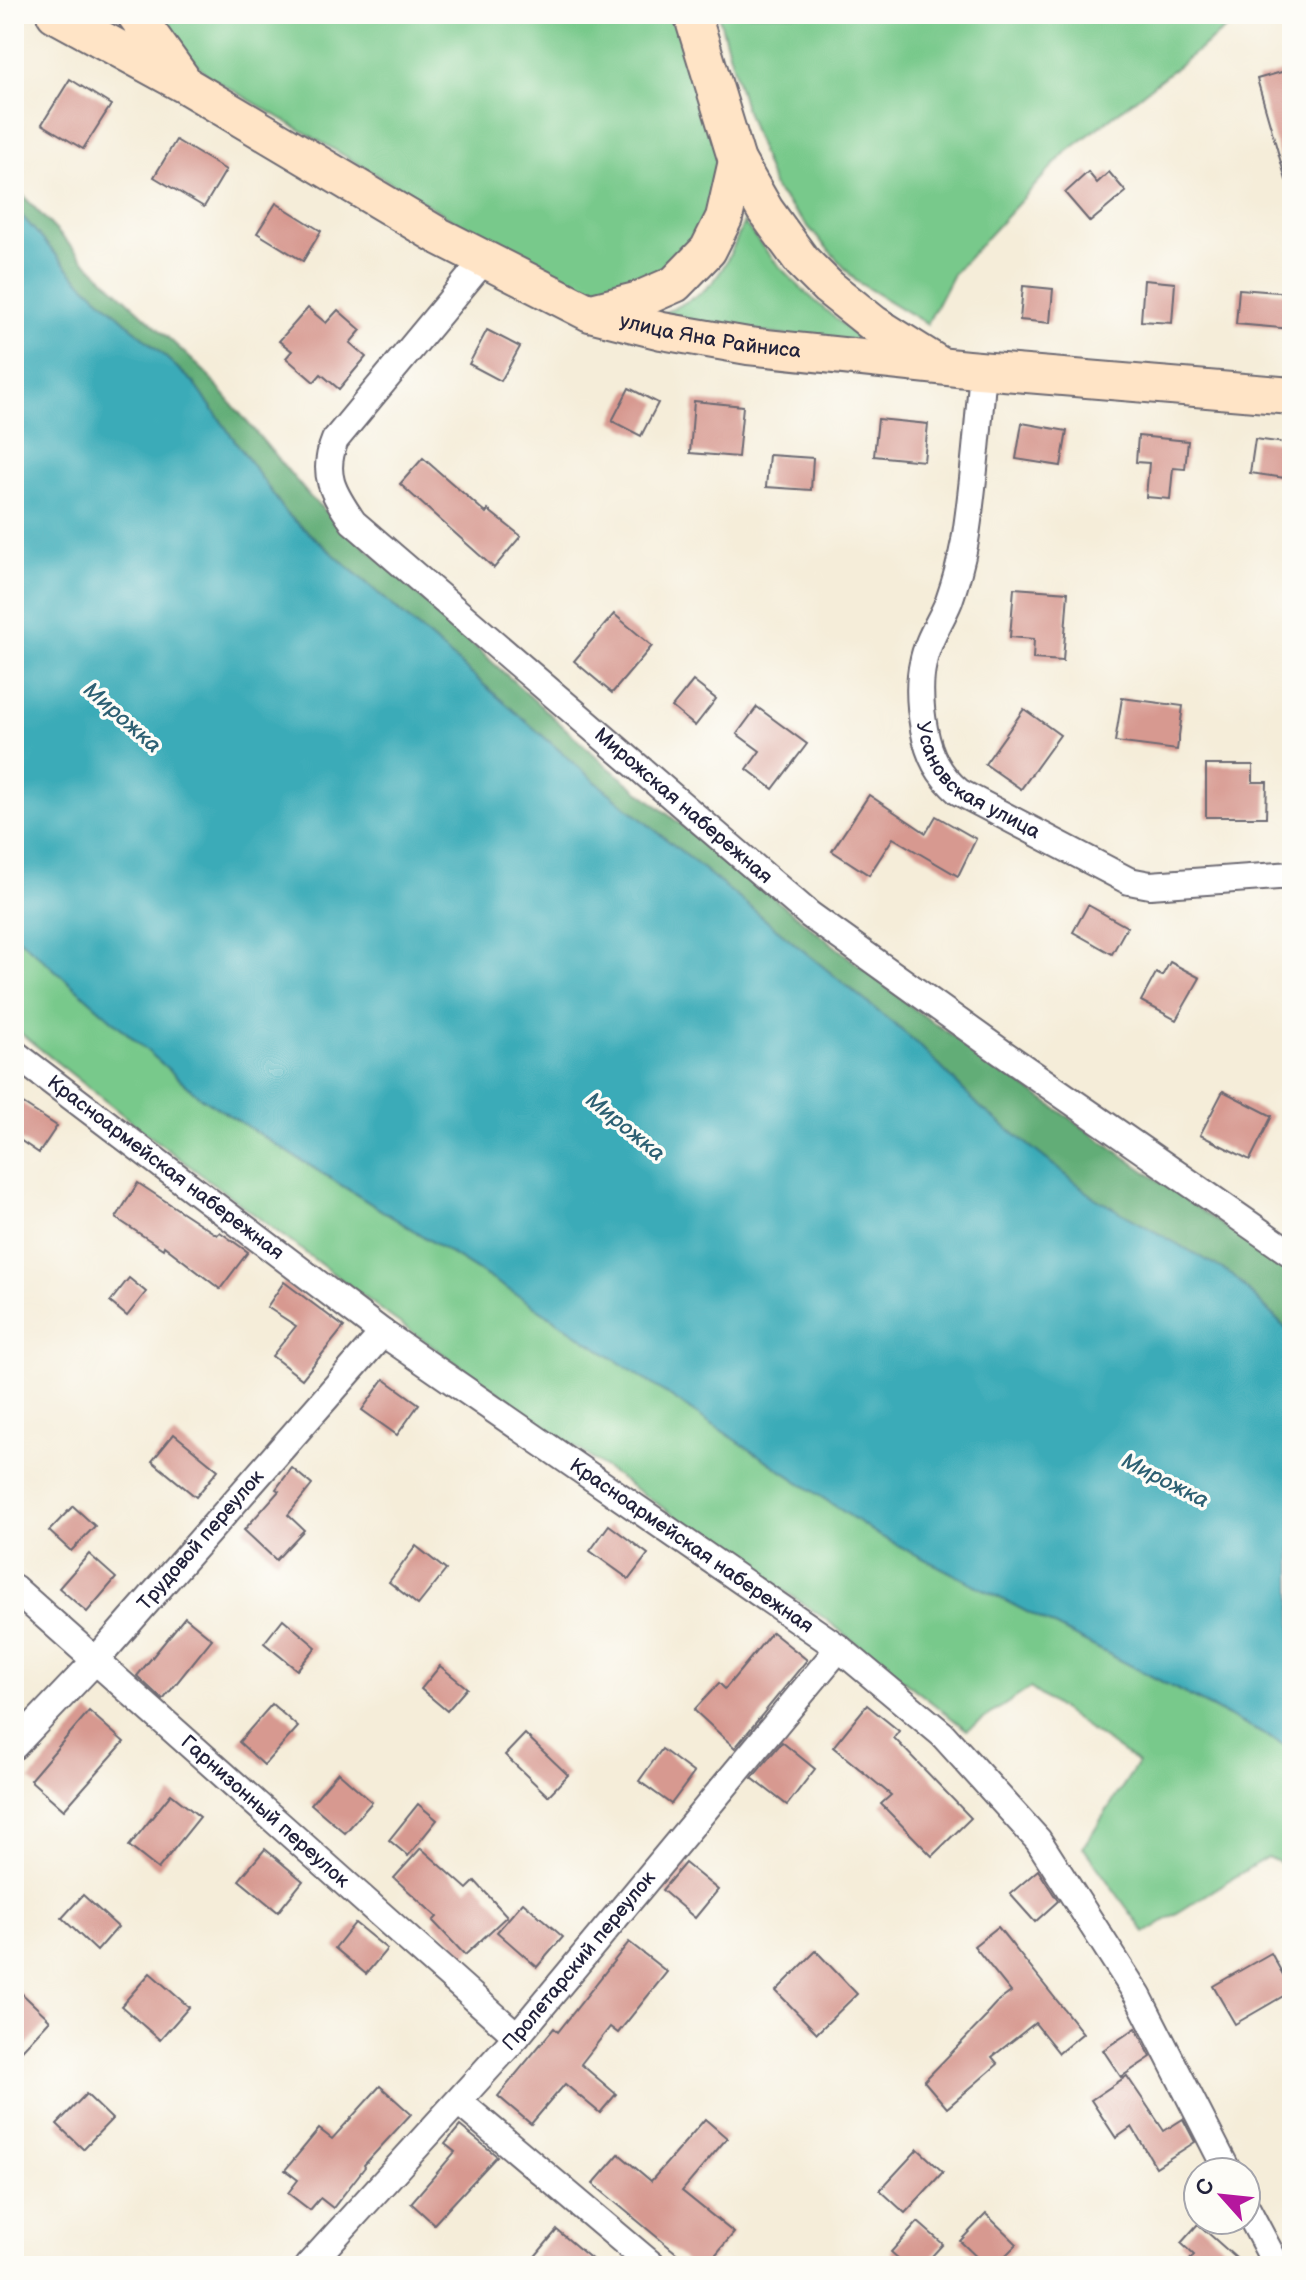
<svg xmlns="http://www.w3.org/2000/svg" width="1306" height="2280" viewBox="0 0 1306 2280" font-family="'Balsamiq Sans',sans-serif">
<rect width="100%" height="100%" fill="#fdfcf7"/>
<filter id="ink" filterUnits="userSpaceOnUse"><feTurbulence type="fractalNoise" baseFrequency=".0125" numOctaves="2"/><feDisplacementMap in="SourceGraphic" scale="16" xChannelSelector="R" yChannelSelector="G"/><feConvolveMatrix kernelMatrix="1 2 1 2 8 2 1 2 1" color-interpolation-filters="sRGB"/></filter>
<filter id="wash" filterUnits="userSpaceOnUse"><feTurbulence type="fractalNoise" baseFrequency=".006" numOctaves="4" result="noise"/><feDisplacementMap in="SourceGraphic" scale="32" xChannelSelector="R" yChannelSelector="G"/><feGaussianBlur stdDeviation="1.8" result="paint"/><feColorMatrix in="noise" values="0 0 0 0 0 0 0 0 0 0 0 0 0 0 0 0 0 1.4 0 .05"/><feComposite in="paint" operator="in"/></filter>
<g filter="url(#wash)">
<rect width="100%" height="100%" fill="#f5edd9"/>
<g fill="#78c98b" stroke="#4d7663" stroke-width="2">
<path d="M 152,14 L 676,14 L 717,154 L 716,204 L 702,236 L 676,266 L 622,292 L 591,290 L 549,276 L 207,75 Z"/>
<path d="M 718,14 L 1245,14 L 1064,154 L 953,274 L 927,324 L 856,281 L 774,188 L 745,108 Z"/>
<path d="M 744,222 C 780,275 822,307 870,348 L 655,317 C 673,308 696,299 711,284 C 726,268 735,242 744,222 Z"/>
<path d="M 14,934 L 200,1097 L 530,1303 L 880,1536 L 1292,1749 L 1292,1868 L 1267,1857 L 1145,1933 L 1083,1847 L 1138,1763 L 1030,1688 L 967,1730 L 824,1618 L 612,1473 L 391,1317 L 143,1131 L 14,1028 Z"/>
</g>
<path fill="#62ad77" stroke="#426859" stroke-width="2" d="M 14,186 L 85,261 L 205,372 L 310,497 L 608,767 L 917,1011 L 1292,1274 L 1292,1335 L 1233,1275 L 1095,1198 L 980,1107 L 917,1043 L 597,783 L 287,514 L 194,383 L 73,275 L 14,207 Z"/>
<path fill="#3babb8" stroke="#2e667a" stroke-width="2" d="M 14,207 L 74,275 L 194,383 L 287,514 L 597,783 L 917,1043 L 980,1107 L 1095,1198 L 1233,1275 L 1292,1335 L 1292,1749 L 880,1536 L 530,1303 L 200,1097 L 14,934 Z"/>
<g id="blocks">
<g fill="#d79990">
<path d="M 1292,69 L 1292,179 L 1286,180 L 1257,79 Z"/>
<path d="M 70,79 L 111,105 L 83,149 L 42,124 Z"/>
<path d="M 176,140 L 226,170 L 204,207 L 154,177 Z"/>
<path d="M 1088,172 L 1097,183 L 1109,172 L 1126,192 L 1090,222 L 1065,193 Z"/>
<path d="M 276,203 L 321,231 L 303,261 L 257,233 Z"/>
<path d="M 1144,280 L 1175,283 L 1172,323 L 1141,321 Z"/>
<path d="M 1023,286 L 1053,289 L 1050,323 L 1020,320 Z"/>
<path d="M 1239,289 L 1292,293 L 1292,329 L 1236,324 Z"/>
<path d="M 308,308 L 326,323 L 338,310 L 361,330 L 350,343 L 366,357 L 339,389 L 321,374 L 314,382 L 286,358 L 292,351 L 279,341 Z"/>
<path d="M 487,330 L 520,347 L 501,381 L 469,364 Z"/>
<path d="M 629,388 L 658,403 L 641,436 L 612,421 Z"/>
<path d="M 694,401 L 743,406 L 738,457 L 690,453 Z"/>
<path d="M 878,419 L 928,424 L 924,461 L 874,456 Z"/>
<path d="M 1022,423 L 1067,431 L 1061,466 L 1016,459 Z"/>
<path d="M 1138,436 L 1188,441 L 1185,469 L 1173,468 L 1170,499 L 1146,497 L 1149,463 L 1136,462 Z"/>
<path d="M 1255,439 L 1292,444 L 1292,479 L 1250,473 Z"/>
<path d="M 769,455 L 813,458 L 811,490 L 766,487 Z"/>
<path d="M 423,458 L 486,513 L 488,510 L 521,536 L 494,568 L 400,484 Z"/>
<path d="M 1014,588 L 1068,592 L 1063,661 L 1033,659 L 1034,639 L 1010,637 Z"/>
<path d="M 614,614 L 652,646 L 612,693 L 574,661 Z"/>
<path d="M 693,681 L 716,699 L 695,726 L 672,707 Z"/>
<path d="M 1122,698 L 1183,706 L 1177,750 L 1115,742 Z"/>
<path d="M 757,707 L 807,744 L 773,789 L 747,769 L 760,751 L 737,734 Z"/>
<path d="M 1024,709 L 1060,735 L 1021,789 L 985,764 Z"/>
<path d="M 1206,765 L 1253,765 L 1253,782 L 1267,782 L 1266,817 L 1206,817 Z"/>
<path d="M 869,795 L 926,833 L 936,816 L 976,839 L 958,876 L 893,838 L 869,875 L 832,851 Z"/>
<path d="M 1088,905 L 1127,927 L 1112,954 L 1073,932 Z"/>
<path d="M 1170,962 L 1200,978 L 1176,1020 L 1141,1001 L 1156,973 L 1162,976 Z"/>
<path d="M 1223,1091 L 1272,1116 L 1250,1160 L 1200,1135 Z"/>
<path d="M 14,1098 L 57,1126 L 39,1153 L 14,1136 Z"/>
<path d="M 138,1183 L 217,1235 L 220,1232 L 248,1252 L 220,1289 L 164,1246 L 163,1249 L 116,1218 Z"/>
<path d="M 129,1278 L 146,1292 L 127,1316 L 110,1302 Z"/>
<path d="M 284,1282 L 344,1327 L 302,1379 L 272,1356 L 296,1326 L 267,1307 Z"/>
<path d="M 384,1379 L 419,1404 L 397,1435 L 362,1410 Z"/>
<path d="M 174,1434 L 218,1470 L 196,1497 L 152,1461 Z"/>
<path d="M 292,1468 L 312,1485 L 288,1515 L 304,1530 L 276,1560 L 244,1530 L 279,1491 L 276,1489 Z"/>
<path d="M 73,1506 L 95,1526 L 71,1551 L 49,1531 Z"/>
<path d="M 609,1525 L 648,1554 L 629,1579 L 590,1551 Z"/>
<path d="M 416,1546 L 446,1570 L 418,1605 L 389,1582 Z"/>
<path d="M 89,1554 L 116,1578 L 87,1612 L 59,1588 Z"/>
<path d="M 185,1617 L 212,1639 L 163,1700 L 137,1676 Z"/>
<path d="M 283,1619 L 316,1647 L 297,1670 L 264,1643 Z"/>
<path d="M 772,1632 L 807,1660 L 735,1748 L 694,1710 L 719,1683 L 725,1689 Z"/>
<path d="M 440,1666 L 467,1688 L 447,1711 L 421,1689 Z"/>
<path d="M 272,1704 L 298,1727 L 264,1765 L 239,1742 Z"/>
<path d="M 867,1705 L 899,1731 L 894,1738 L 971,1818 L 932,1856 L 881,1804 L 891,1795 L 833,1747 Z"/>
<path d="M 89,1711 L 124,1742 L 64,1810 L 30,1780 Z"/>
<path d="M 525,1734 L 568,1775 L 548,1796 L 505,1755 Z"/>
<path d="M 782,1742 L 815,1769 L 787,1805 L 752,1778 Z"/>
<path d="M 662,1749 L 694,1773 L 671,1804 L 639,1781 Z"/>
<path d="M 338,1772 L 372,1802 L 345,1833 L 311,1804 Z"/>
<path d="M 171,1794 L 200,1817 L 158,1869 L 129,1846 Z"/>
<path d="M 418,1804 L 437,1820 L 408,1856 L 389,1840 Z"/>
<path d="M 421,1848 L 467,1889 L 475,1881 L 507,1916 L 465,1955 L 433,1921 L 437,1917 L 394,1878 Z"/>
<path d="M 265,1849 L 303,1881 L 278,1912 L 239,1880 Z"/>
<path d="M 685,1863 L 718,1890 L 695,1918 L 662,1890 Z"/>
<path d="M 1038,1870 L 1058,1901 L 1035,1922 L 1010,1894 Z"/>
<path d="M 83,1895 L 118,1927 L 97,1951 L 62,1918 Z"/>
<path d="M 523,1902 L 563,1937 L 537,1967 L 497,1932 Z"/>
<path d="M 355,1923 L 387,1949 L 366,1974 L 335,1948 Z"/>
<path d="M 998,1927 L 1083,2033 L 1059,2053 L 1035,2023 L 992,2057 L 998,2064 L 947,2108 L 924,2081 L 987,2016 L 986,2014 L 996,2003 L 1011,1992 L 974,1946 Z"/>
<path d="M 629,1942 L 667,1972 L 618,2033 L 610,2027 L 581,2064 L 616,2094 L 600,2113 L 565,2084 L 531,2124 L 498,2096 L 554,2028 L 558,2032 Z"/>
<path d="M 816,1951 L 857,1994 L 817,2033 L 776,1991 Z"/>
<path d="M 1271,1953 L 1292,1991 L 1235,2024 L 1213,1986 Z"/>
<path d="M 150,1973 L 189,2007 L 160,2040 L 121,2006 Z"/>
<path d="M 14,1986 L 50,2020 L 14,2059 Z"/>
<path d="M 1136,2028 L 1151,2057 L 1121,2077 L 1103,2050 Z"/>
<path d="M 1127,2076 L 1164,2131 L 1183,2119 L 1195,2142 L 1156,2167 L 1132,2127 L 1116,2138 L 1091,2100 Z"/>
<path d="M 380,2086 L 411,2114 L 364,2165 L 365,2167 L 333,2208 L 320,2198 L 310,2210 L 288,2193 L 298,2180 L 285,2170 L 319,2129 L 332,2139 Z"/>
<path d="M 86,2094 L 112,2119 L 83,2149 L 57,2124 Z"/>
<path d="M 705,2119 L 727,2138 L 682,2191 L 734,2233 L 706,2266 L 692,2266 L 593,2184 L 619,2154 L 651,2181 Z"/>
<path d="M 460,2126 L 497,2156 L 434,2224 L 411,2203 L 455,2152 L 445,2144 Z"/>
<path d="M 918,2149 L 943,2172 L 905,2213 L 880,2190 Z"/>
<path d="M 986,2214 L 1017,2244 L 995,2266 L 986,2266 L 960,2241 Z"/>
<path d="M 918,2222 L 943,2244 L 923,2266 L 907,2266 L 891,2252 Z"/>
<path d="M 1198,2224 L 1245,2266 L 1185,2266 L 1194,2255 L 1181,2243 Z"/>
<path d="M 557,2230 L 600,2266 L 527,2266 Z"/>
</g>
</g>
</g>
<g filter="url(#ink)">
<use href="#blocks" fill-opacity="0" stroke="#6c6972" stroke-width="2"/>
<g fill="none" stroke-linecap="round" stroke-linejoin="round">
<defs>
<g id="street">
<path id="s1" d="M 484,260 L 335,440 C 321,474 333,493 353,522 L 810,915 L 1001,1052 L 1292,1254"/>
<path id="s2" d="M 983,370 C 978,428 974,485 965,541 C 961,562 956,581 949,601 C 941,621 927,640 923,663 C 918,685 920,707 924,729 C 929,756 939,775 959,792 L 1129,881 L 1150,885 L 1292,875"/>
<path id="s3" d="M 14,1053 L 383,1333 L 839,1648 L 942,1734 L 1038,1840 L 1138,1996 L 1228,2172"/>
<path id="s4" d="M 14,1588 L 517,2036"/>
<path id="s5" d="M 14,1746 L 95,1661 L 383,1333"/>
<path d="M 459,2102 L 653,2266"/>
<path d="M 1246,2207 L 1277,2266"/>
<path id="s6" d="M 308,2266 L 517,2036 L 839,1648"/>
</g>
<g id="secondary">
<path id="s7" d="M 55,14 L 187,86 L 439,236 L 590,313 L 662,331 L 748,346 L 967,369 L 1292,396"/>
<path d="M 135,14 L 181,78"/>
<path d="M 692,14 L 737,161 L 765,210 L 802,261 L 828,287 L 874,324 L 936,363"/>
<path d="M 592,312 L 636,301 L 675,284 L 708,250 L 724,218 L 737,161"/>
</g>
</defs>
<use href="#street" stroke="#6c6972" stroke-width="30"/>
<use href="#secondary" stroke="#6c6972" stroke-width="40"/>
<use href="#street" stroke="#fff" stroke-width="26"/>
<use href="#secondary" stroke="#ffe4c6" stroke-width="36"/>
</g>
</g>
<g text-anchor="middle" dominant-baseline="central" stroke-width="7" stroke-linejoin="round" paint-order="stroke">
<g font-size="20" fill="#22223b" stroke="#fdfcf7">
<text stroke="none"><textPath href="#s7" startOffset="736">улица Яна Райниса</textPath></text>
<text stroke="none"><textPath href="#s2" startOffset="446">Усановская улица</textPath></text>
<text stroke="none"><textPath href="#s1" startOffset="758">Мирожская набережная</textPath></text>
<text stroke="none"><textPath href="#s3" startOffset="190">Красноармейская набережная</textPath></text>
<text stroke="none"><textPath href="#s5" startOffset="278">Трудовой переулок</textPath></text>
<text stroke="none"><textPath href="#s3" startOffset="838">Красноармейская набережная</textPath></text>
<text stroke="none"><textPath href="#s4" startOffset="336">Гарнизонный переулок</textPath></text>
<text stroke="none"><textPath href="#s6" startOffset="408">Пролетарский переулок</textPath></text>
</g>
<g font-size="22" font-style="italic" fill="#2d6073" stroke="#fdfcf7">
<text transform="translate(122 718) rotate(41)">Мирожка</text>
<text transform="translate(625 1127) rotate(39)">Мирожка</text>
<text transform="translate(1165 1481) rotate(27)">Мирожка</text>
</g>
</g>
<rect width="1306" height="2280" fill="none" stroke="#fdfcf7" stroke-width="48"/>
<g transform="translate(1222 2196) rotate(297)"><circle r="38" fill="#fdfcf7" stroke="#a5a5ac" stroke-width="2"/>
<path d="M0-6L14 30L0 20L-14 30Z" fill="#b5179e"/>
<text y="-12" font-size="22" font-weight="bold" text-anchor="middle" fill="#22223b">С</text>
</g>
</svg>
